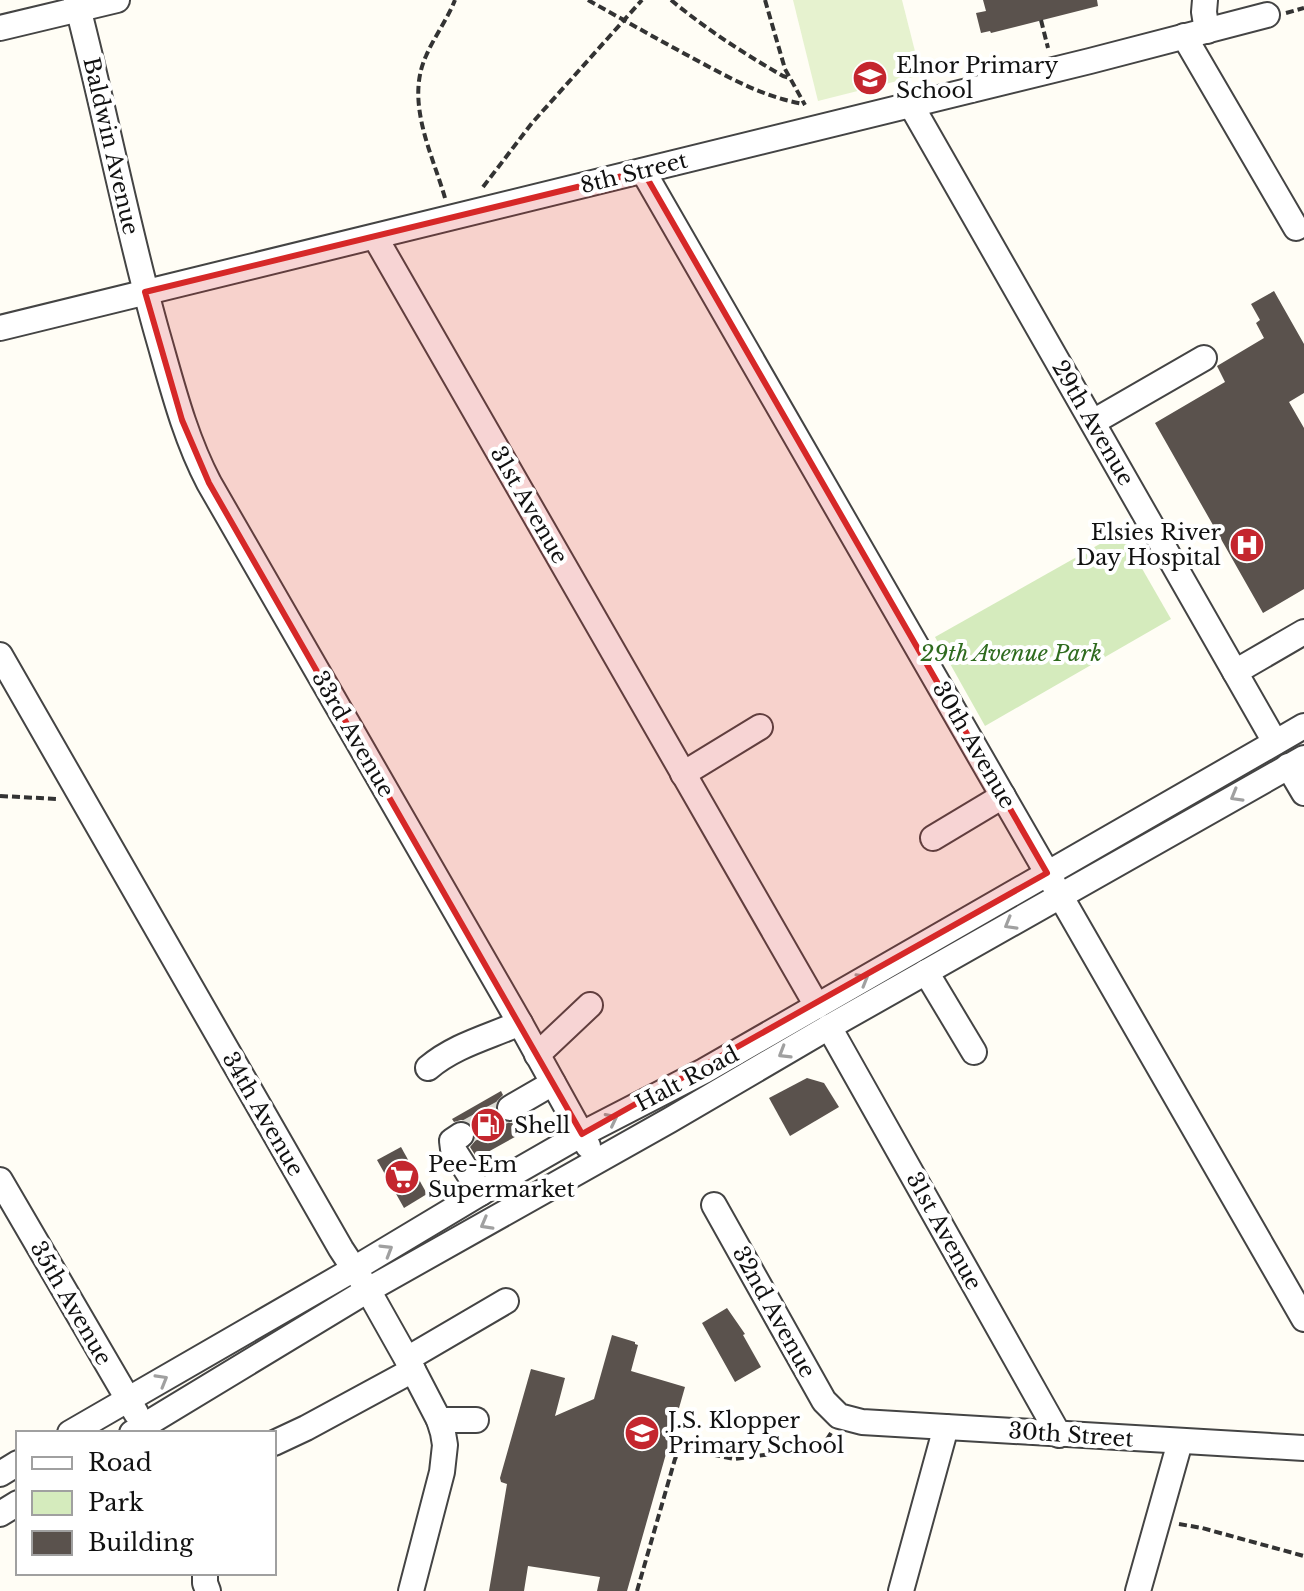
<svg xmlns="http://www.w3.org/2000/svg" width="1304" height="1591" viewBox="0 0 1304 1591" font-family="'Libre Baskerville',serif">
<rect width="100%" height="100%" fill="#fffdf5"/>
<path fill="#d5ebbd" d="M 1121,532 L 1171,619 L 985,726 L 935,637 Z"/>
<path fill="#e6f2cf" d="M 793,0 L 902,0 L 921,75 L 818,101 Z"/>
<g fill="#5a524d">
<path d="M 983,0 L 1097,0 L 1098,6 L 991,33 L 990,31 L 981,33 L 976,13 L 986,11 Z"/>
<path d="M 1274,291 L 1304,344 L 1304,393 L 1289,402 L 1304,428 L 1304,589 L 1263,613 L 1155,423 L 1225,382 L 1217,366 L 1264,338 L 1256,323 L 1260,320 L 1251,304 Z"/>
<path d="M 807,1078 L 824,1083 L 839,1107 L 790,1136 L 769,1098 Z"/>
<path d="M 501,1091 L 503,1095 L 497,1101 L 495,1109 L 497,1115 L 503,1121 L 511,1123 L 518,1121 L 524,1132 L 477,1158 L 470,1147 L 475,1141 L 476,1133 L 474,1127 L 467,1121 L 461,1120 L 454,1122 L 452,1119 Z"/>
<path d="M 401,1147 L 427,1194 L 404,1208 L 377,1160 Z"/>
<path d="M 727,1308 L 745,1334 L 743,1335 L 761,1367 L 735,1382 L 702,1323 Z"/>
<path d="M 612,1335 L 635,1342 L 635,1344 L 638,1345 L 631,1371 L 685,1387 L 627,1591 L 597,1591 L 600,1577 L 528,1566 L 524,1591 L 489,1591 L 507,1484 L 501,1482 L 500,1478 L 531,1369 L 565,1378 L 555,1416 L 594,1399 Z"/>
</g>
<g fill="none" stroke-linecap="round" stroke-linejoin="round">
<path stroke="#dbdad3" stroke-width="24" stroke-dasharray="24 12" stroke-linecap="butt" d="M 461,1135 L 510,1108"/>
<defs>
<g id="minor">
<path d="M 76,0 C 105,111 126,223 157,333 C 172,385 184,435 209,483 L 520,1023 L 588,1146"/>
<path d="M 1205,0 L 1204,12 L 1207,31"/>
<path d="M 0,28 L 117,0"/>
<path d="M 1184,36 L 1296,228"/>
<path d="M 911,105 L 1275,742"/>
<path d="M 643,171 L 1304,1319"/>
<path d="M 375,237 L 817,1006"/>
<path d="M 0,328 L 1090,61 L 1267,15"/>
<path d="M 1093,422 L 1204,358"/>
<path d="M 0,655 L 341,1249 L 368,1290 L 413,1370 L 439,1420 L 443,1433 L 445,1445 L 442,1472 L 411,1591"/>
<path d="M 1235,672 L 1304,632"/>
<path d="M 1288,766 L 1304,793"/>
<path d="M 683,774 L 760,727"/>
<path d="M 933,838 L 1003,796"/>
<path d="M 926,972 L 974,1052"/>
<path d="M 829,1027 L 1059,1435"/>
<path d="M 537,1055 L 590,1005"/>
<path d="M 428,1068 C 455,1045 489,1037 520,1023"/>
<path d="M 510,1108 L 553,1083"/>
<path d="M 461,1135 L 452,1141 L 453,1149 L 481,1193"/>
<path d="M 0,1180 L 136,1413"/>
<path d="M 714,1205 L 824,1401 L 839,1416 L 862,1422 L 1304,1448"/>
<path d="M 407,1359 L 506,1301"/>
<path d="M 439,1420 L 476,1420"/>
<path d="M 70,1433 L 354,1269 L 514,1173 L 582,1134 L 704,1071 L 1304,726"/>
<path d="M 132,1433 L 368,1290 L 670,1120 L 829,1027 L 1304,758"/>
<path d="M 274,1443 L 306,1428 L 413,1370"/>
<path d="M 0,1474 L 18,1463"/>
<path d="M 0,1514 L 18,1503"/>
<path d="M 205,1573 L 205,1583 L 208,1591"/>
<path d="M 901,1591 L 946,1427"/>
<path d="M 1138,1591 L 1180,1442"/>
</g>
</defs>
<use href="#minor" stroke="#444" stroke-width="28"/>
<g stroke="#333" stroke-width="4" stroke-dasharray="8 4" stroke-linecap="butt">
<path d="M 588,0 C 620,18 652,36 685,54 C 723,74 761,97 804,104"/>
<path d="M 671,0 C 706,29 743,53 783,76 L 790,78"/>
<path d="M 765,0 L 785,69 L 805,105"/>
<path d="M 1286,13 L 1304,8"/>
<path d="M 1041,20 L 1048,48"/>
<path d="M 483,187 L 532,123 L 642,0"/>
<path d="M 445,198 C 432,153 405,102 426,56 C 434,37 447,20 455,0"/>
<path d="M 0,796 L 58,799"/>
<path d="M 1179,1524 L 1202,1528 L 1304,1556"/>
<path d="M 637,1591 L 675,1459 L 678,1453 L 686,1449 L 734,1459 L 822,1447 L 831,1433"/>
</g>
<use href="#minor" stroke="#fff" stroke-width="24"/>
</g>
<defs><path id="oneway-chevron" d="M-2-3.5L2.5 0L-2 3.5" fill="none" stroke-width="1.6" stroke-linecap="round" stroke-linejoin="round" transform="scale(2)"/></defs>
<g stroke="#a0a0a0">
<use href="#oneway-chevron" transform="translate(1236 796) rotate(150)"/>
<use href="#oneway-chevron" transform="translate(1010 924) rotate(150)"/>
<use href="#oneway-chevron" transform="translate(863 979) rotate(-30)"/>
<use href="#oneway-chevron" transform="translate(784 1053) rotate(149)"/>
<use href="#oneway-chevron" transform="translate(612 1119) rotate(-27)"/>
<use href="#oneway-chevron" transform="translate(486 1224) rotate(151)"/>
<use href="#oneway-chevron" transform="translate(387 1250) rotate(-31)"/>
<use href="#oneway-chevron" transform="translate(162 1380) rotate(-30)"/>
</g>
<path fill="#d62828" fill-opacity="0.2" stroke="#d62828" stroke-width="6" stroke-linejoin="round" d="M 643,171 L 1047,873 L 582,1134 L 209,483 L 182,420 L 145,292 Z"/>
<defs>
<symbol id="school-disc" viewBox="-11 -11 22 22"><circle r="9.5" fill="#c4262e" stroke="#fff"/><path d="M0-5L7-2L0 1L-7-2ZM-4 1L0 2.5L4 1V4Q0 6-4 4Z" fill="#fff"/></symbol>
<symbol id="hospital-disc" viewBox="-11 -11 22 22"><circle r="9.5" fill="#c4262e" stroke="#fff"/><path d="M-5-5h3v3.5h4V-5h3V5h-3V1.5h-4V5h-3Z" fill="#fff"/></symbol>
<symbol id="fuel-disc" viewBox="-11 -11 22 22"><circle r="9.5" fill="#c4262e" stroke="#fff"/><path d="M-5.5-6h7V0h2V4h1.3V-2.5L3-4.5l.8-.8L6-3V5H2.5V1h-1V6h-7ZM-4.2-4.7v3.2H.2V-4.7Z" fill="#fff"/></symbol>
<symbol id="supermarket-disc" viewBox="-11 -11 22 22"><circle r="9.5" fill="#c4262e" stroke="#fff"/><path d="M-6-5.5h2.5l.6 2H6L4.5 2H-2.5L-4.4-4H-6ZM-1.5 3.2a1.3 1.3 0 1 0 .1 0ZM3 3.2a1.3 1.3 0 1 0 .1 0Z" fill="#fff"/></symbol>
</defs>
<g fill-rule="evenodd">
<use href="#school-disc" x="850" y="58" width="40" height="40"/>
<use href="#hospital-disc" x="1227" y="525" width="40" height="40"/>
<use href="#fuel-disc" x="468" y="1105" width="40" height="40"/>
<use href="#supermarket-disc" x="382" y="1157" width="40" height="40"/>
<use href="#school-disc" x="622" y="1413" width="40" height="40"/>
</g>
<g text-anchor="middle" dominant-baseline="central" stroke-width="8" stroke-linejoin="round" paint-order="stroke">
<g font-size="22" fill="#111" stroke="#fff" text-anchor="start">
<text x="896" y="65">Elnor Primary<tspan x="896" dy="25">School</tspan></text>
<text x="1221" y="532" text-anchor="end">Elsies River<tspan x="1221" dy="25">Day Hospital</tspan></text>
<text x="514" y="1125">Shell</text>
<text x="428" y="1164">Pee-Em<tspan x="428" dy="25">Supermarket</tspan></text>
<text x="668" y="1420">J.S. Klopper<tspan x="668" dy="25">Primary School</tspan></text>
</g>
<g font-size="22" fill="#111" stroke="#fff">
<text transform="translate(111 146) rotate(77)">Baldwin Avenue</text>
<text transform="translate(634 173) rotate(-14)">8th Street</text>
<text transform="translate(1093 423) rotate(60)">29th Avenue</text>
<text transform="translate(529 505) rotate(60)">31st Avenue</text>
<text transform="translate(353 734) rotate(60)">33rd Avenue</text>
<text transform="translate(974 745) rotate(60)">30th Avenue</text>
<text transform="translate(687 1079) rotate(-28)">Halt Road</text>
<text transform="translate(263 1114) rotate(60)">34th Avenue</text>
<text transform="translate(944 1231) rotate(61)">31st Avenue</text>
<text transform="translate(71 1303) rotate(60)">35th Avenue</text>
<text transform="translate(774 1312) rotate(61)">32nd Avenue</text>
<text transform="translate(1071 1435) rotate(4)">30th Street</text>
</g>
<g font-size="22" font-style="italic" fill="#2f6b1f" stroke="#fff">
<text x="1011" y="653">29th Avenue Park</text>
</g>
</g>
<rect x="16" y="1431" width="260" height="144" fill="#ffffff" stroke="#a0a0a0" stroke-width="2"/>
<rect x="32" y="1457" width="40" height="12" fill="#ffffff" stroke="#a0a0a0" stroke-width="2"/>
<text x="88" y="1471" font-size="24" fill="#111111">Road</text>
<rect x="32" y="1491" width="40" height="24" fill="#d5ebbd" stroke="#a0a0a0" stroke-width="2"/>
<text x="88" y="1511" font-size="24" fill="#111111">Park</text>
<rect x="32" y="1531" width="40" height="24" fill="#5a524d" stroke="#a0a0a0" stroke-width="2"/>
<text x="88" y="1551" font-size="24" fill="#111111">Building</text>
</svg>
